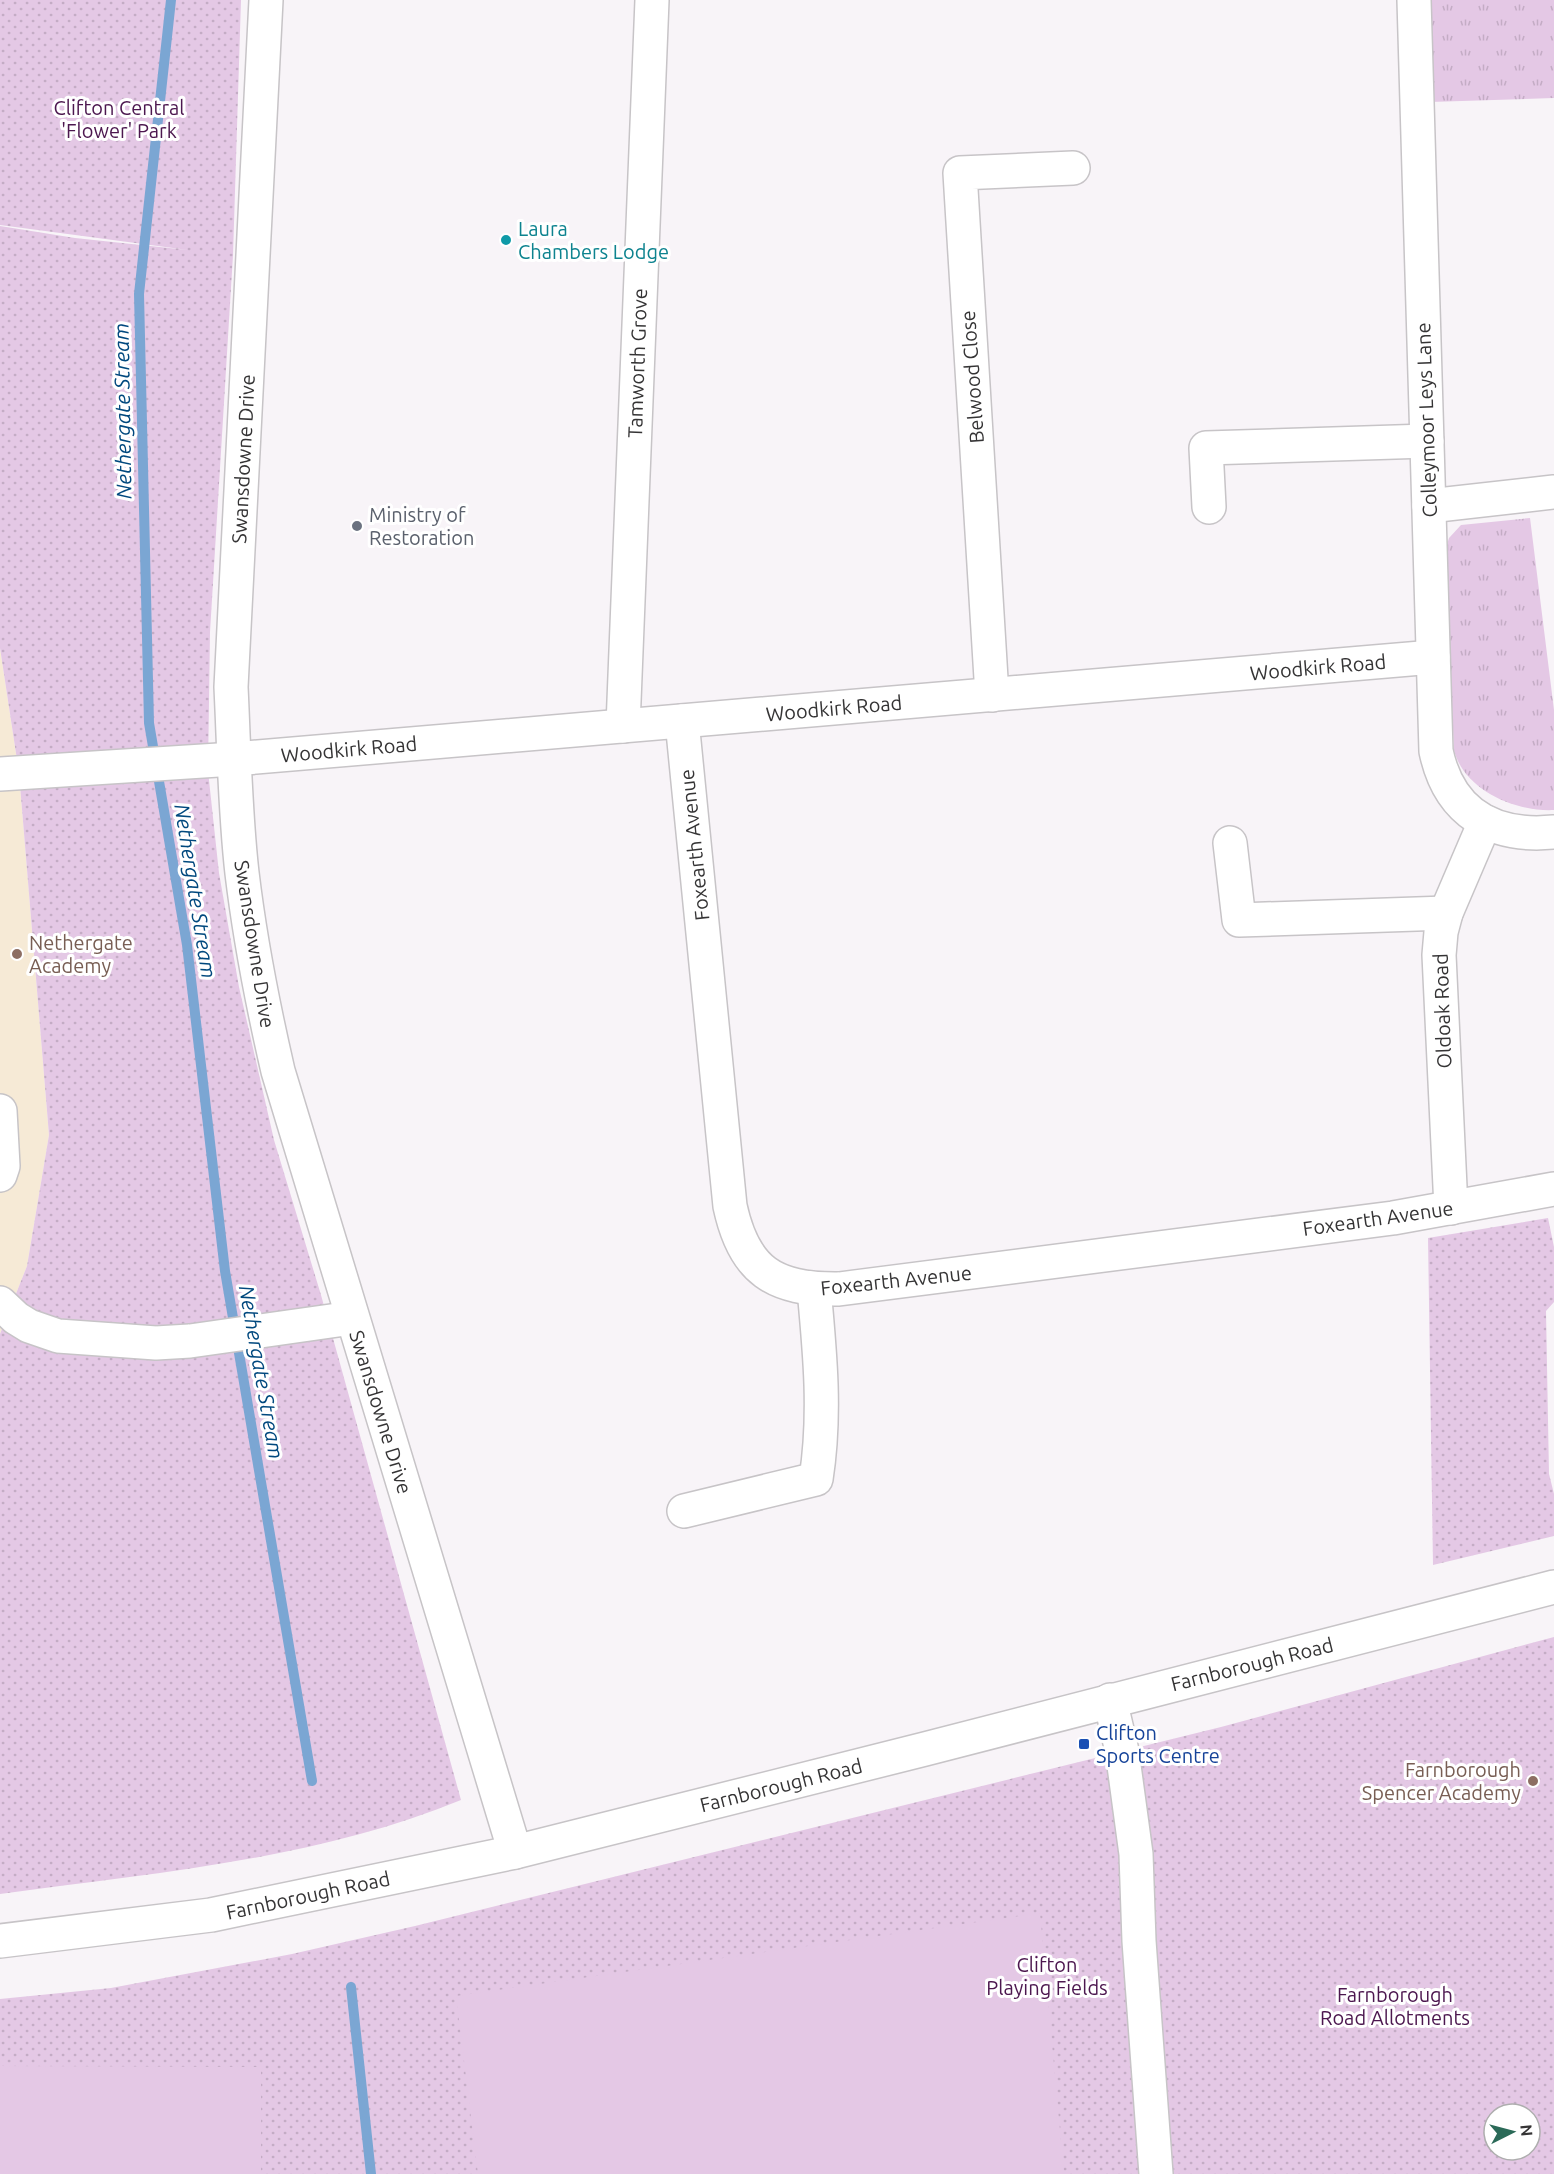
<svg xmlns="http://www.w3.org/2000/svg" width="1554" height="2174" viewBox="0 0 1554 2174" font-family="Ubuntu,sans-serif">
<defs>
<pattern id="grass-tufts" width="24" height="20" patternUnits="userSpaceOnUse" patternTransform="scale(1.5)"><rect width="24" height="20" fill="#e4c8e5"/><path d="M3 7l-1-3M5 7V3M7 7l1-3M15 17l-1-3M17 17v-4M19 17l1-3" fill="none" stroke="#c4acc5"/></pattern>
<pattern id="park-dots" width="8" height="8" patternUnits="userSpaceOnUse" patternTransform="scale(1.5)"><rect width="8" height="8" fill="#e4c8e5"/><path d="M2 2h.1M6 6h.1" fill="none" stroke="#c4acc5" stroke-width="1.8" stroke-linecap="round"/></pattern>
</defs>
<rect width="100%" height="100%" fill="#f8f4f8"/>
<path fill="#f6ead6" d="M 0,648 L 19,773 L 49,1135 L 27,1266 L 0,1334 Z"/>
<g fill="url(#grass-tufts)">
<path d="M 1426,0 L 1554,0 L 1554,98 L 1430,102 Z"/>
<path d="M 1530,518 L 1554,710 L 1554,810 C 1515,812 1464,790 1454,750 L 1445,551 L 1449,538 L 1461,525 Z"/>
</g>
<g fill="url(#park-dots)" fill-rule="evenodd">
<path d="M 0,0 L 241,0 L 233,255 L 210,632 L 208,771 L 219,873 L 239,987 L 274,1140 L 321,1295 L 461,1800 C 315,1860 154,1873 0,1894 L 0,1334 L 27,1266 L 49,1135 L 19,773 L 0,648 L 0,226 L 75,238 L 188,250 L 0,225 Z"/>
<path d="M 1548,1218 L 1554,1247 L 1554,1302 L 1546,1311 L 1549,1474 L 1554,1494 L 1554,1536 L 1433,1565 L 1428,1238 Z"/>
<path d="M 1554,1637 L 1554,2174 L 0,2174 L 0,1999 L 111,1988 L 292,1954 L 415,1926 L 1221,1727 ZM 1494,2114 L 1530,2114 L 1530,2150 L 1494,2150 Z"/>
</g>
<g fill="#e4c8e5">
<path d="M 1040,1913 L 1064,2174 L 478,2174 L 456,1996 Z"/>
<path d="M 0,2066 L 261,2067 L 261,2174 L 0,2174 Z"/>
</g>
<g fill="none" stroke-linecap="round" stroke-linejoin="round">
<g stroke="#7ba6d3" stroke-width="10">
<path d="M 171,0 L 139,294 L 149,723 L 187,945 L 225,1271 L 312,1781"/>
<path d="M 351,1987 L 371,2174"/>
</g>
<defs>
<g id="minor">
<path d="M 266,0 L 231,687 C 234,749 235,812 242,873 C 250,940 263,1006 278,1071 L 515,1852"/>
<path d="M 1414,0 L 1436,751 C 1449,813 1493,838 1554,832"/>
<path d="M 1429,506 L 1554,492"/>
<path d="M 1209,507 L 1206,448 L 1427,441"/>
<path d="M 992,695 L 960,173 L 1073,168"/>
<path d="M 682,721 L 730,1206 C 744,1271 774,1290 839,1289 L 1393,1218 L 1554,1189"/>
<path d="M 623,726 L 652,0"/>
<path d="M 0,774 L 234,759 L 1433,657"/>
<path d="M 1230,843 L 1239,920 L 1446,913"/>
<path d="M 0,1111 L 3,1166 L 0,1175"/>
<path d="M 1451,1208 L 1439,955 L 1441,932 L 1446,913 L 1485,822"/>
<path d="M 0,1303 L 16,1318 L 29,1326 L 58,1336 L 156,1343 L 190,1341 L 352,1318"/>
<path d="M 684,1511 L 816,1479 C 826,1415 820,1353 814,1289"/>
<path d="M 1110,1700 L 1122,1751 L 1136,1854 L 1139,1941 L 1156,2174"/>
<path d="M 0,1941 L 211,1915 L 515,1852 L 925,1749 L 1554,1587"/>
</g>
</defs>
<use href="#minor" stroke="#c7c4c7" stroke-width="36"/>
<use href="#minor" stroke="#fff" stroke-width="33"/>
</g>
<circle fill="#0f9aa8" stroke="#fff" stroke-width="2" cx="506" cy="240" r="6"/>
<circle fill="#6b7280" stroke="#fff" stroke-width="2" cx="357" cy="526" r="6"/>
<g fill="#8d6e63" stroke="#fff" stroke-width="2">
<circle cx="17" cy="954" r="6"/>
<circle cx="1533" cy="1781" r="6"/>
</g>
<rect fill="#1a4fb4" stroke="#fff" stroke-width="2" x="1078" y="1738" width="12" height="12" rx="3"/>
<g text-anchor="middle" dominant-baseline="central" stroke-width="6" stroke-linejoin="round" paint-order="stroke">
<g font-size="20" fill="#4c174f" stroke="#fff">
<text x="119" y="107">Clifton Central<tspan x="119" dy="23">'Flower' Park</tspan></text>
<text x="1047" y="1964">Clifton<tspan x="1047" dy="23">Playing Fields</tspan></text>
<text x="1395" y="1994">Farnborough<tspan x="1395" dy="23">Road Allotments</tspan></text>
</g>
<g font-size="20" fill="#0d838f" stroke="#fff" text-anchor="start">
<text x="518" y="228">Laura<tspan x="518" dy="23">Chambers Lodge</tspan></text>
</g>
<g font-size="20" fill="#353435" stroke="#fff">
<text transform="translate(637 363) rotate(-88)">Tamworth Grove</text>
<text transform="translate(972 377) rotate(-94)">Belwood Close</text>
<text transform="translate(1426 420) rotate(-92)">Colleymoor Leys Lane</text>
<text transform="translate(243 459) rotate(-87)">Swansdowne Drive</text>
<text transform="translate(1318 667) rotate(-5)">Woodkirk Road</text>
<text transform="translate(834 708) rotate(-5)">Woodkirk Road</text>
<text transform="translate(349 749) rotate(-5)">Woodkirk Road</text>
<text transform="translate(694 845) rotate(-96)">Foxearth Avenue</text>
<text transform="translate(255 944) rotate(81)">Swansdowne Drive</text>
<text transform="translate(1442 1011) rotate(-92)">Oldoak Road</text>
<text transform="translate(1378 1218) rotate(-8)">Foxearth Avenue</text>
<text transform="translate(896 1280) rotate(-6)">Foxearth Avenue</text>
<text transform="translate(381 1412) rotate(73)">Swansdowne Drive</text>
<text transform="translate(1252 1664) rotate(-14)">Farnborough Road</text>
<text transform="translate(781 1785) rotate(-14)">Farnborough Road</text>
<text transform="translate(308 1895) rotate(-12)">Farnborough Road</text>
</g>
<g font-size="20" fill="#5b616d" stroke="#fff" text-anchor="start">
<text x="369" y="514">Ministry of<tspan x="369" dy="23">Restoration</tspan></text>
</g>
<g font-size="20" fill="#785e54" stroke="#fff" text-anchor="start">
<text x="29" y="942">Nethergate<tspan x="29" dy="23">Academy</tspan></text>
<text x="1521" y="1769" text-anchor="end">Farnborough<tspan x="1521" dy="23">Spencer Academy</tspan></text>
</g>
<g font-size="20" fill="#164399" stroke="#fff" text-anchor="start">
<text x="1096" y="1732">Clifton<tspan x="1096" dy="23">Sports Centre</tspan></text>
</g>
<g font-size="21" font-style="italic" fill="#00487e" stroke="#fff">
<text transform="translate(122 411) rotate(-91)">Nethergate Stream</text>
<text transform="translate(196 891) rotate(81)">Nethergate Stream</text>
<text transform="translate(262 1372) rotate(80)">Nethergate Stream</text>
</g>
</g>
<g transform="translate(1512 2132) rotate(84)"><circle r="28" fill="#ffffff" stroke="#aeaeae" stroke-width="1.5"/>
<path d="M0-4.5L10 22L0 15L-10 22Z" fill="#2b6a58"/>
<text y="-9" font-size="16" font-weight="bold" text-anchor="middle" fill="#353435">N</text>
</g>
</svg>
